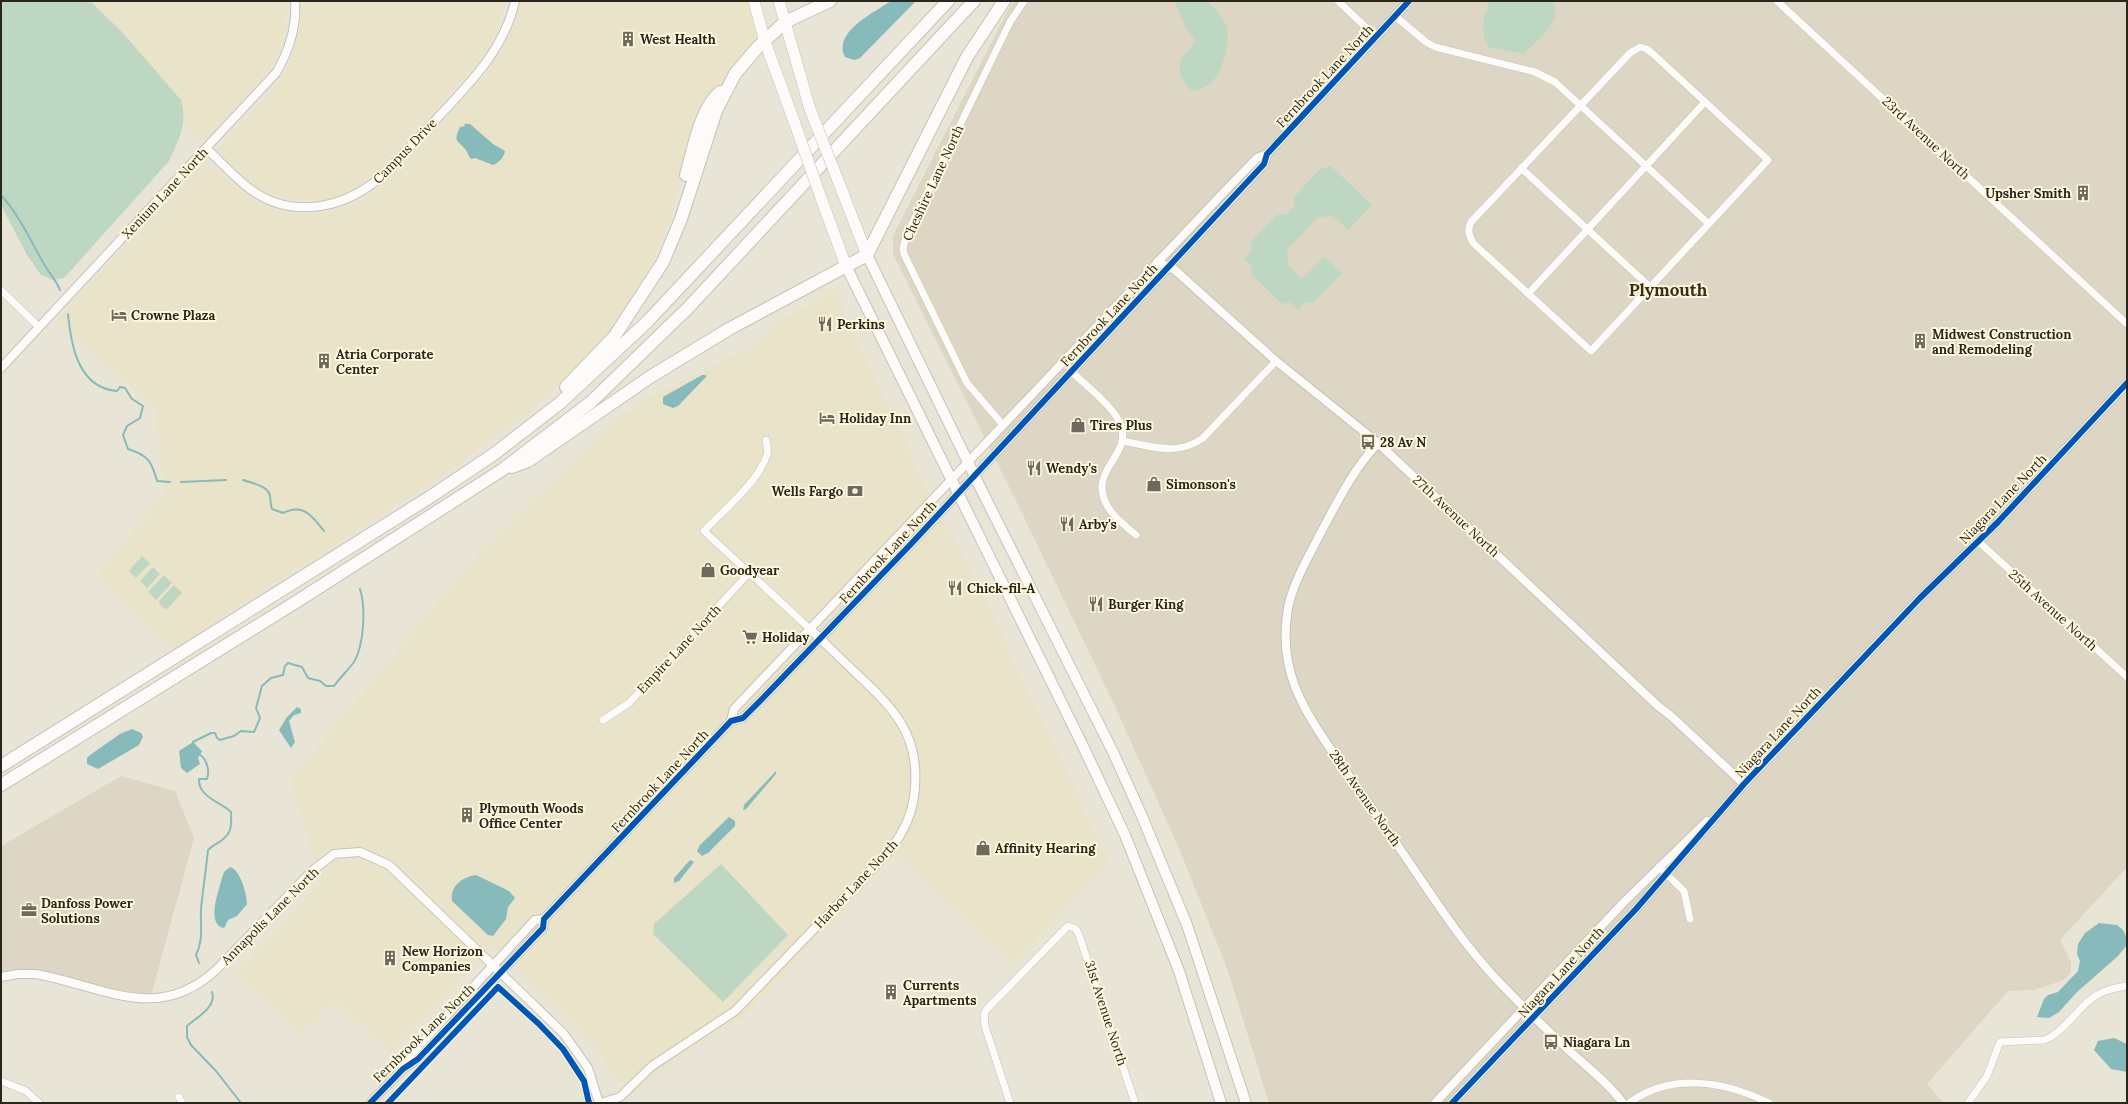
<svg xmlns="http://www.w3.org/2000/svg" width="2128" height="1104" viewBox="0 0 2128 1104" font-family="Lora,serif">
<rect width="100%" height="100%" fill="#e8e5d6"/>
<g fill="#e9e3c9">
<path d="M 90,1 L 287,1 L 285,33 L 276,58 L 263,77 L 204,144 L 183,123 L 185,113 L 181,100 L 122,32 Z"/>
<path d="M 303,1 L 506,1 L 490,47 L 469,74 L 374,174 L 359,186 L 337,197 L 318,201 L 288,198 L 260,190 L 244,177 L 217,150 L 271,91 L 284,74 L 293,53 L 299,35 L 303,11 Z"/>
<path d="M 521,1 L 747,1 L 756,30 L 753,47 L 705,103 L 668,223 L 643,285 L 624,316 L 589,359 L 530,411 L 453,468 L 173,649 L 96,576 L 164,494 L 156,409 L 55,321 L 206,161 L 244,193 L 265,206 L 293,214 L 321,214 L 342,208 L 366,198 L 387,181 L 487,73 L 503,49 L 517,17 Z"/>
<path d="M 834,290 L 924,482 L 984,598 L 1109,861 L 1014,964 L 895,854 L 746,1015 L 675,1060 L 632,1097 L 578,1027 L 490,943 L 455,985 L 390,1052 L 334,1001 L 302,1035 L 236,973 L 321,882 L 290,780 L 478,554 L 517,515 L 621,416 L 661,391 L 756,346 L 771,327 Z"/>
</g>
<g fill="#ded6c4">
<path d="M 1014,1 L 2127,1 L 2127,867 L 2060,940 L 2071,962 L 2071,972 L 2064,980 L 2034,990 L 2008,991 L 1927,1084 L 1943,1102 L 1941,1103 L 1269,1103 L 1227,968 L 1178,846 L 1113,702 L 1021,511 L 893,254 L 893,236 L 1009,8 Z"/>
<path d="M 121,776 L 175,791 L 194,838 L 150,999 L 58,978 L 1,977 L 1,846 Z"/>
</g>
<g fill="#bed7c3">
<path d="M 1,1 L 90,1 L 122,32 L 181,100 C 188,123 179,140 169,161 L 64,278 L 53,280 L 41,275 L 27,255 L 1,205 Z"/>
<path d="M 1174,1 L 1207,1 C 1214,8 1225,18 1227,29 C 1230,44 1223,71 1212,82 C 1207,87 1199,90 1192,91 C 1183,82 1176,71 1182,57 C 1186,51 1191,51 1195,40 L 1187,30 Z"/>
<path d="M 1490,1 L 1552,1 C 1565,21 1536,42 1523,54 L 1488,47 C 1480,29 1483,18 1490,1 Z"/>
<path d="M 1331,166 L 1372,205 L 1348,230 L 1333,216 L 1318,217 L 1287,250 L 1288,265 L 1302,279 L 1324,257 L 1342,273 L 1313,303 L 1306,302 L 1298,310 L 1289,302 L 1286,304 L 1281,303 L 1252,275 L 1250,269 L 1252,267 L 1244,259 L 1251,251 L 1250,243 L 1277,215 L 1287,214 L 1294,206 L 1294,197 L 1320,169 Z"/>
<path d="M 142,556 L 150,563 L 136,578 L 129,571 Z"/>
<path d="M 153,567 L 160,574 L 147,588 L 140,581 Z"/>
<path d="M 164,575 L 172,583 L 156,600 L 148,592 Z"/>
<path d="M 174,585 L 182,593 L 166,610 L 158,602 Z"/>
<path d="M 721,864 L 788,935 L 723,1002 L 653,934 L 654,924 Z"/>
</g>
<g fill="#87babb">
<path d="M 891,1 L 916,1 L 860,58 L 854,60 L 845,57 C 833,31 874,13 891,1 Z"/>
<path d="M 464,124 L 470,124 L 493,144 L 505,151 C 504,157 499,163 493,165 L 475,158 L 471,159 C 468,156 468,153 466,150 C 457,139 453,143 460,127 L 465,126 Z"/>
<path d="M 702,375 L 706,375 L 706,377 L 678,406 L 673,408 L 663,404 L 663,397 Z"/>
<path d="M 297,707 L 301,709 L 301,713 L 294,715 L 289,721 L 295,742 L 291,748 L 279,730 L 287,717 Z"/>
<path d="M 132,729 L 141,733 L 143,737 L 139,745 L 98,769 L 87,764 L 87,758 L 90,755 L 120,734 Z"/>
<path d="M 193,742 L 202,751 L 198,758 L 200,764 L 187,773 L 181,768 L 179,751 Z"/>
<path d="M 776,771 L 776,774 L 746,809 L 743,810 L 744,805 Z"/>
<path d="M 729,817 L 735,821 L 735,826 L 708,853 L 702,856 L 697,851 L 700,845 Z"/>
<path d="M 690,860 L 694,862 L 679,881 L 674,883 L 674,878 Z"/>
<path d="M 230,867 C 240,869 247,894 247,904 L 237,916 L 228,920 L 225,927 L 223,928 C 206,923 219,890 222,878 L 224,872 Z"/>
<path d="M 476,875 L 509,891 L 515,898 L 508,907 L 506,919 L 493,936 L 488,935 L 452,901 C 450,886 462,877 476,875 Z"/>
<path d="M 2099,923 L 2117,925 L 2123,930 L 2127,938 L 2126,946 L 2118,956 L 2076,993 L 2059,1012 L 2049,1018 L 2037,1017 L 2044,999 L 2048,995 L 2058,992 L 2078,971 L 2080,961 L 2077,954 L 2078,944 L 2085,933 Z"/>
<path d="M 2114,1038 L 2127,1044 L 2127,1072 L 2111,1069 L 2094,1050 L 2098,1041 Z"/>
</g>
<g fill="none" stroke-linecap="round" stroke-linejoin="round">
<g stroke="#87babb" stroke-width="2">
<path d="M 1,195 C 20,216 30,240 44,264 C 49,273 56,280 60,290"/>
<path d="M 68,314 C 71,345 78,388 117,391 L 120,387 L 125,388 L 132,399 L 143,406 L 140,418 L 127,426 L 123,435 L 128,449 C 148,455 152,462 157,481 L 170,482"/>
<path d="M 243,480 C 251,483 265,485 269,493 C 271,497 270,504 272,509 L 283,513 C 304,503 312,516 324,531"/>
<path d="M 181,482 L 226,480"/>
<path d="M 193,742 L 211,733 L 215,733 L 217,738 L 220,740 L 234,736 L 241,731 L 254,732 L 260,718 L 256,708 L 262,686 L 271,678 L 283,675 L 285,666 L 288,663 L 302,667 L 308,678 L 320,681 L 326,686 L 334,686 C 340,678 348,670 354,662 C 364,645 366,608 360,589"/>
<path d="M 199,963 L 196,955 C 204,939 200,926 201,909 C 203,889 206,870 208,850 C 211,847 213,846 216,844 C 231,836 232,828 231,812 C 221,802 198,797 199,779 L 207,779 C 210,771 207,759 199,754"/>
<path d="M 212,992 C 217,1007 197,1017 187,1026 L 187,1037 L 191,1045 L 216,1071 L 241,1103"/>
</g>
<defs>
<g id="minor">
<path d="M 1338,1 L 1376,37"/>
<path d="M 1777,1 L 2127,324"/>
<path d="M 1395,16 L 1426,42 L 1435,47 L 1535,72 L 1555,82 L 1709,224"/>
<path d="M 1640,47 L 1647,49 L 1652,53 L 1768,160 L 1591,351 L 1473,243 C 1469,235 1467,230 1471,222 L 1630,53 Z"/>
<path d="M 1521,168 L 1650,287"/>
<path d="M 1,290 L 39,327"/>
<path d="M 1528,294 L 1705,102"/>
<path d="M 1071,371 C 1085,385 1114,407 1121,425 C 1132,457 1086,470 1108,507 C 1114,518 1127,527 1136,535"/>
<path d="M 1003,425 L 967,383 L 904,254 L 903,248 L 907,234 L 1010,22 L 1024,1"/>
<path d="M 766,440 C 766,444 769,451 767,455 C 758,482 724,510 704,531 L 810,629"/>
<path d="M 1122,441 C 1152,446 1176,457 1203,438 L 1276,361"/>
<path d="M 1979,542 L 2127,677"/>
<path d="M 603,720 L 629,703 L 750,572"/>
<path d="M 1659,867 L 1684,891 L 1690,919"/>
<path d="M 1,1081 L 26,1091 L 39,1103"/>
<path d="M 179,1097 L 182,1103"/>
<path d="M 1010,1103 L 985,1026 L 984,1014 L 987,1009 L 1068,926 L 1076,929 L 1079,935 L 1135,1103"/>
<path d="M 1629,1103 C 1671,1072 1724,1081 1769,1103"/>
<path d="M 1968,1103 L 1987,1076 L 2000,1042 L 2044,1040 L 2051,1037 C 2082,1015 2083,991 2127,986"/>
</g>
<g id="tertiary">
<path d="M 207,149 C 221,162 234,177 250,189 C 293,221 348,208 385,173 C 404,153 423,133 442,113 C 473,80 505,47 515,1"/>
<path d="M 1157,262 L 1175,270 L 1276,361 L 1378,443 L 1658,706 L 1671,716 L 1744,784"/>
<path d="M 1,368 L 276,73 C 289,51 297,27 295,1"/>
<path d="M 1378,443 C 1351,472 1337,503 1318,538 C 1307,560 1293,583 1288,608 C 1277,670 1303,709 1336,757 C 1353,782 1371,807 1389,833 C 1425,884 1458,940 1502,985 C 1525,1009 1549,1032 1574,1055 C 1591,1070 1610,1085 1623,1103"/>
<path d="M 731,721 L 734,709 L 1226,190 L 1257,158 L 1267,154"/>
<path d="M 1,977 L 18,974 L 35,974 C 102,985 156,1025 216,970 L 312,871 L 334,854 L 360,852 L 389,865 L 564,1034 L 588,1068 L 599,1103"/>
<path d="M 403,1067 L 412,1053 L 535,920 L 544,919"/>
<path d="M 370,1103 L 403,1069 L 418,1059 L 543,928 L 544,919 L 731,721 L 743,718 L 764,697 L 911,544 L 1264,164 L 1267,154 L 1409,1"/>
<path d="M 601,1103 L 620,1097 L 652,1066 L 735,1011 L 888,852 C 904,833 914,811 915,786 C 919,734 893,708 858,675 C 842,660 826,644 810,629"/>
<path d="M 1435,1103 L 1624,902 L 1707,821"/>
<path d="M 1452,1103 L 1636,909 L 1744,784 L 1920,598 L 1998,522 L 2127,383"/>
</g>
<g id="primary">
<path d="M 867,255 L 982,491 L 1113,752 L 1141,814 L 1187,925 L 1246,1103"/>
<path d="M 846,266 L 1081,742 L 1125,835 L 1179,971 L 1221,1103"/>
</g>
<g id="trunk">
<path d="M 754,1 L 765,42 L 795,124"/>
<path d="M 779,1 L 810,109"/>
<path d="M 839,183 L 867,255"/>
<path d="M 821,198 L 846,266"/>
</g>
<g id="motorway">
<path d="M 686,175 C 694,148 699,111 720,92"/>
<path d="M 566,387 L 614,337 L 663,262 L 681,219 L 716,111 L 735,74 L 757,48 L 785,22 L 830,1"/>
<path d="M 512,467 L 528,461 L 650,377 L 729,329 L 867,255 L 967,57 L 1004,1"/>
<path d="M 1,766 L 430,497 L 494,454 L 560,403 L 647,322 L 948,1"/>
<path d="M 1,785 L 296,602 L 502,470 L 591,402 L 688,308 L 974,1"/>
</g>
</defs>
<use href="#minor" stroke="#c5c3b8" stroke-width="8"/>
<use href="#tertiary" stroke="#c5c3b8" stroke-width="10"/>
<use href="#primary" stroke="#c5c3b8" stroke-width="12"/>
<use href="#trunk" stroke="#c5c3b8" stroke-width="12"/>
<use href="#motorway" stroke="#c5c3b8" stroke-width="14"/>
<use href="#minor" stroke="#fcfbf9" stroke-width="7"/>
<use href="#tertiary" stroke="#fcfbf9" stroke-width="8"/>
<use href="#primary" stroke="#fcfbf9" stroke-width="10"/>
<use href="#trunk" stroke="#fcfbf9" stroke-width="11"/>
<use href="#motorway" stroke="#fcfbf9" stroke-width="12"/>
<defs>
<g id="trunk-bridge">
<path d="M 810,109 L 839,183"/>
<path d="M 795,124 L 821,198"/>
</g>
</defs>
<use href="#trunk-bridge" stroke="#c5c3b8" stroke-width="12" stroke-linecap="butt"/>
<use href="#trunk-bridge" stroke="#fcfbf9" stroke-width="11"/>
<defs>
<g id="cycleway">
<path d="M 370,1103 L 403,1069 L 418,1059 L 543,928 L 544,919 L 731,721 L 743,718 L 764,697 L 911,544 L 1264,164 L 1267,154 L 1409,1"/>
<path d="M 388,1103 L 498,987 L 539,1024 L 563,1049 L 584,1081 L 589,1103"/>
<path d="M 1452,1103 L 1636,909 L 1744,784 L 1920,598 L 1998,522 L 2127,383"/>
</g>
</defs>
<use href="#cycleway" stroke="#fef7db" stroke-width="8"/>
<use href="#cycleway" stroke="#0057b8" stroke-width="6"/>
</g>
<defs>
<symbol id="building-bare" viewBox="-9 -9 18 18"><path d="M-4-6H4V6H1V3H-1V6H-4ZM-2.5-4.3h1.7v1.8h-1.7ZM.8-4.3h1.7v1.8H.8ZM-2.5-1h1.7V.8h-1.7ZM.8-1h1.7V.8H.8Z" fill="#6c6a5e" stroke="#fef7db" stroke-width="2.5" paint-order="stroke"/></symbol>
<symbol id="hotel-bare" viewBox="-9 -9 18 18"><path d="M-6-4.5h1.5V1H6V5H4.5V3h-9V5H-6ZM-4 0a1.8 1.8 0 1 1 3.6 0ZM.5 0V-2.5h3Q6-2.5 6 0Z" fill="#6c6a5e" stroke="#fef7db" stroke-width="2.5" paint-order="stroke"/></symbol>
<symbol id="restaurant-bare" viewBox="-9 -9 18 18"><path d="M-5-6h1v4h1v-4h1v4h1v-4h1v5L-1.5 .5V6h-2V.5L-5-1ZM5-6V6H3V1.5H1.5Q1.5-4 5-6Z" fill="#6c6a5e" stroke="#fef7db" stroke-width="2.5" paint-order="stroke"/></symbol>
<symbol id="shop-bare" viewBox="-9 -9 18 18"><path d="M-5-2.5h2.3a2.7 3.5 0 0 1 5.4 0H5L5.5 6h-11ZM-1.5-2.5h3a1.5 2.3 0 0 0-3 0Z" fill="#6c6a5e" stroke="#fef7db" stroke-width="2.5" paint-order="stroke"/></symbol>
<symbol id="bus-bare" viewBox="-9 -9 18 18"><path d="M-5-6H5V4H4V6H2V4H-2V6H-4V4H-5ZM-3.5-4V0h7V-4ZM-3.5 1.2v1.5H-2V1.2ZM2 1.2v1.5H3.5V1.2Z" fill="#6c6a5e" stroke="#fef7db" stroke-width="2.5" paint-order="stroke"/></symbol>
<symbol id="bank-bare" viewBox="-9 -9 18 18"><path d="M-6-4H6V4H-6ZM0-2.3a2.3 2.3 0 1 0 0 4.6a2.3 2.3 0 1 0 0-4.6Z" fill="#6c6a5e" stroke="#fef7db" stroke-width="2.5" paint-order="stroke"/></symbol>
<symbol id="supermarket-bare" viewBox="-9 -9 18 18"><path d="M-6-5.5h2.5l.6 2H6L4.5 2H-2.5L-4.4-4H-6ZM-1.5 3.2a1.3 1.3 0 1 0 .1 0ZM3 3.2a1.3 1.3 0 1 0 .1 0Z" fill="#6c6a5e" stroke="#fef7db" stroke-width="2.5" paint-order="stroke"/></symbol>
<symbol id="office-bare" viewBox="-9 -9 18 18"><path d="M-6-3h4V-5.5h4V-3h4V5H-6ZM-1-4.5V-3h2v-1.5ZM-6 0V1H6V0Z" fill="#6c6a5e" stroke="#fef7db" stroke-width="2.5" paint-order="stroke"/></symbol>
</defs>
<g fill-rule="evenodd">
<use href="#building-bare" x="617" y="28" width="22" height="22"/>
<use href="#building-bare" x="2072" y="182" width="22" height="22"/>
<use href="#hotel-bare" x="108" y="304" width="22" height="22"/>
<use href="#restaurant-bare" x="814" y="313" width="22" height="22"/>
<use href="#building-bare" x="1909" y="330" width="22" height="22"/>
<use href="#building-bare" x="313" y="350" width="22" height="22"/>
<use href="#hotel-bare" x="816" y="407" width="22" height="22"/>
<use href="#shop-bare" x="1067" y="414" width="22" height="22"/>
<use href="#bus-bare" x="1357" y="431" width="22" height="22"/>
<use href="#restaurant-bare" x="1023" y="457" width="22" height="22"/>
<use href="#shop-bare" x="1143" y="473" width="22" height="22"/>
<use href="#bank-bare" x="844" y="480" width="22" height="22"/>
<use href="#restaurant-bare" x="1056" y="513" width="22" height="22"/>
<use href="#shop-bare" x="697" y="559" width="22" height="22"/>
<use href="#restaurant-bare" x="944" y="577" width="22" height="22"/>
<use href="#restaurant-bare" x="1085" y="593" width="22" height="22"/>
<use href="#supermarket-bare" x="739" y="626" width="22" height="22"/>
<use href="#building-bare" x="456" y="804" width="22" height="22"/>
<use href="#shop-bare" x="972" y="837" width="22" height="22"/>
<use href="#office-bare" x="18" y="899" width="22" height="22"/>
<use href="#building-bare" x="379" y="947" width="22" height="22"/>
<use href="#building-bare" x="880" y="981" width="22" height="22"/>
<use href="#bus-bare" x="1540" y="1031" width="22" height="22"/>
</g>
<g text-anchor="middle" dominant-baseline="central" stroke-width="4" stroke-linejoin="round" paint-order="stroke">
<g font-size="13" font-weight="bold" fill="#29271d" stroke="#fef7db" text-anchor="start">
<text x="640" y="39">West Health</text>
<text x="2071" y="193" text-anchor="end">Upsher Smith</text>
<text x="131" y="315">Crowne Plaza</text>
<text x="837" y="324">Perkins</text>
<text x="1932" y="334">Midwest Construction<tspan x="1932" dy="15">and Remodeling</tspan></text>
<text x="336" y="354">Atria Corporate<tspan x="336" dy="15">Center</tspan></text>
<text x="839" y="418">Holiday Inn</text>
<text x="1090" y="425">Tires Plus</text>
<text x="1380" y="442">28 Av N</text>
<text x="1046" y="468">Wendy's</text>
<text x="1166" y="484">Simonson's</text>
<text x="843" y="491" text-anchor="end">Wells Fargo</text>
<text x="1079" y="524">Arby's</text>
<text x="720" y="570">Goodyear</text>
<text x="967" y="588">Chick-fil-A</text>
<text x="1108" y="604">Burger King</text>
<text x="762" y="637">Holiday</text>
<text x="479" y="808">Plymouth Woods<tspan x="479" dy="15">Office Center</tspan></text>
<text x="995" y="848">Affinity Hearing</text>
<text x="41" y="903">Danfoss Power<tspan x="41" dy="15">Solutions</tspan></text>
<text x="402" y="951">New Horizon<tspan x="402" dy="15">Companies</tspan></text>
<text x="903" y="985">Currents<tspan x="903" dy="15">Apartments</tspan></text>
<text x="1563" y="1042">Niagara Ln</text>
</g>
<g font-size="13" fill="#29271d" stroke="#fef7db">
<text transform="translate(1325 76) rotate(-47)">Fernbrook Lane North</text>
<text transform="translate(1926 138) rotate(43)">23rd Avenue North</text>
<text transform="translate(405 151) rotate(-46)">Campus Drive</text>
<text transform="translate(933 183) rotate(-65)">Cheshire Lane North</text>
<text transform="translate(165 193) rotate(-47)">Xenium Lane North</text>
<text transform="translate(1109 315) rotate(-47)">Fernbrook Lane North</text>
<text transform="translate(2003 499) rotate(-46)">Niagara Lane North</text>
<text transform="translate(1456 516) rotate(43)">27th Avenue North</text>
<text transform="translate(888 552) rotate(-47)">Fernbrook Lane North</text>
<text transform="translate(2053 610) rotate(42)">25th Avenue North</text>
<text transform="translate(679 649) rotate(-47)">Empire Lane North</text>
<text transform="translate(1778 732) rotate(-47)">Niagara Lane North</text>
<text transform="translate(660 781) rotate(-47)">Fernbrook Lane North</text>
<text transform="translate(1365 798) rotate(55)">28th Avenue North</text>
<text transform="translate(856 884) rotate(-47)">Harbor Lane North</text>
<text transform="translate(270 916) rotate(-45)">Annapolis Lane North</text>
<text transform="translate(1561 972) rotate(-47)">Niagara Lane North</text>
<text transform="translate(1106 1013) rotate(72)">31st Avenue North</text>
<text transform="translate(424 1033) rotate(-44)">Fernbrook Lane North</text>
</g>
<g font-size="17" font-weight="bold" fill="#36301a" stroke="#fef7db">
<text x="1668" y="290">Plymouth</text>
</g>
</g>
<rect width="2128" height="1104" fill="none" stroke="#29271d" stroke-width="4"/>
</svg>
